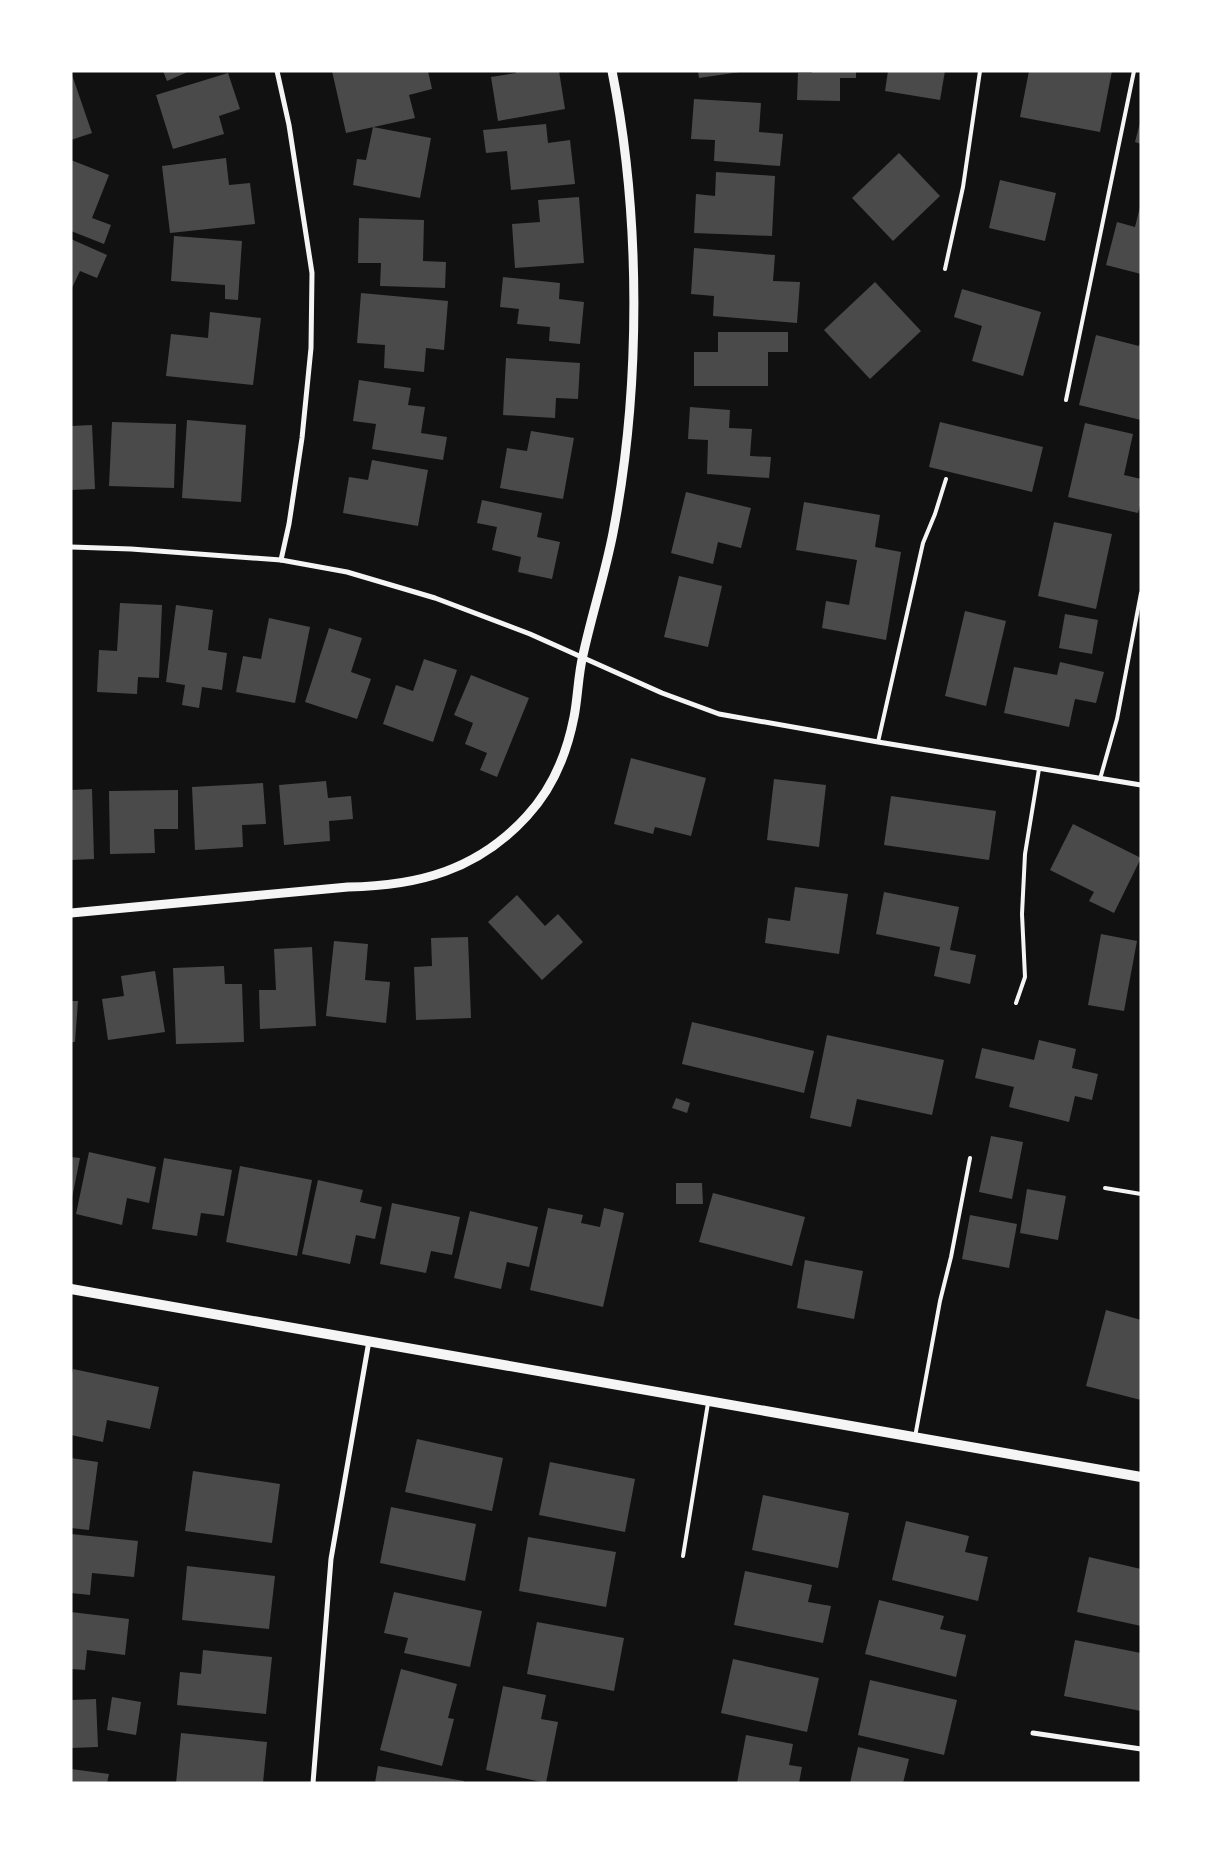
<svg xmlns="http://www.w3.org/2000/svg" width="1212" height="1854" viewBox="0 0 1212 1854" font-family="Raleway,sans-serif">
<rect width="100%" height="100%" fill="#111"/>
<g fill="#4a4a4a">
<path d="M 163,71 L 190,71 L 167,81 Z"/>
<path d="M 332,71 L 428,71 L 432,89 L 409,95 L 415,118 L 346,133 Z"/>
<path d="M 516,71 L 559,71 L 565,109 L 498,121 L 491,77 L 516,73 Z"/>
<path d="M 698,71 L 740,71 L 740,72 L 699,78 Z"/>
<path d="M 812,71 L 856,71 L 856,78 L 840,78 L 840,101 L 797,100 L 798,73 L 812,73 Z"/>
<path d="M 888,71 L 945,71 L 940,100 L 885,91 Z"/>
<path d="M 1029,71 L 1112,71 L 1100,132 L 1020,117 Z"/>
<path d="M 71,72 L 92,133 L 71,140 Z"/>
<path d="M 228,73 L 240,109 L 219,116 L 224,134 L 173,149 L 156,95 Z"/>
<path d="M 694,99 L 761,103 L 759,132 L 783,134 L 780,166 L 714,161 L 715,140 L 691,139 Z"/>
<path d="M 1140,123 L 1141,123 L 1141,144 L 1135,142 Z"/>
<path d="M 546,124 L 548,143 L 570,140 L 575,184 L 511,190 L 507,151 L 486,153 L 483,130 Z"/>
<path d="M 373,127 L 431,138 L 420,198 L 353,185 L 357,159 L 366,160 Z"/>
<path d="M 899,153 L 940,196 L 893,241 L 852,198 Z"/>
<path d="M 226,158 L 229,185 L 250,183 L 255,224 L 170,233 L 162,166 Z"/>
<path d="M 71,160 L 109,175 L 92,218 L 111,225 L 104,244 L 71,231 Z"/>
<path d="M 716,172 L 775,176 L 772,236 L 694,233 L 696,194 L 715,196 Z"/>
<path d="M 1000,180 L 1056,193 L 1045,241 L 989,228 Z"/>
<path d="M 579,197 L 584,263 L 515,268 L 512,224 L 540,222 L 538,200 Z"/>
<path d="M 1140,207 L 1141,274 L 1106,265 L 1117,222 L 1135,227 Z"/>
<path d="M 359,218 L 424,220 L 423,261 L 446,262 L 445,288 L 380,286 L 381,263 L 358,263 Z"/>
<path d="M 174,236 L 242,241 L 238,300 L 225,299 L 225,285 L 171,281 Z"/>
<path d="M 71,239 L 107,255 L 97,278 L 80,271 L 71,290 Z"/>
<path d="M 694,248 L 775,255 L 773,281 L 800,282 L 797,323 L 713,316 L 714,296 L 691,294 Z"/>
<path d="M 503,277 L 560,283 L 559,299 L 584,302 L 580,344 L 549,341 L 550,327 L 517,324 L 519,309 L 500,307 Z"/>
<path d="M 875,282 L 921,331 L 870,379 L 824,330 Z"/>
<path d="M 962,289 L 1041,312 L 1023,376 L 972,361 L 982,326 L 954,317 Z"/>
<path d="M 361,293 L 448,301 L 444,350 L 426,348 L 424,372 L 384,368 L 385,345 L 357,343 Z"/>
<path d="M 210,312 L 261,318 L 253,385 L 166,376 L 171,334 L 208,338 Z"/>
<path d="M 718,332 L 788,332 L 788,352 L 768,352 L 768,386 L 694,386 L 694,352 L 718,352 Z"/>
<path d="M 1096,335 L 1139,346 L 1141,341 L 1141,420 L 1079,405 Z"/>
<path d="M 506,358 L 580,363 L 578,399 L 556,398 L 555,418 L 503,415 Z"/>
<path d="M 359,380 L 411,388 L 408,405 L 425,407 L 421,433 L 447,437 L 443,460 L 372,449 L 376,424 L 353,421 Z"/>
<path d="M 690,407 L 730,410 L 729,428 L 752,429 L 750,456 L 771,457 L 769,478 L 707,474 L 708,440 L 688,439 Z"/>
<path d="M 187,420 L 246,425 L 241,502 L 182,498 Z"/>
<path d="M 112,422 L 176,424 L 174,488 L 109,486 Z"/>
<path d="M 940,422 L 1043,447 L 1032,492 L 929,467 Z"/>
<path d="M 1085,423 L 1133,434 L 1124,475 L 1141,479 L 1141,502 L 1138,513 L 1068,497 Z"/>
<path d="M 92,425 L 95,489 L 71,490 L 71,426 Z"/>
<path d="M 531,431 L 574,438 L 563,499 L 500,488 L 507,448 L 527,451 Z"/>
<path d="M 372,460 L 428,470 L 418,526 L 343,513 L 349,477 L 368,480 Z"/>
<path d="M 686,492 L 751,508 L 741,548 L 718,542 L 713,564 L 671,553 Z"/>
<path d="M 482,500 L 542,513 L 537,537 L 560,542 L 552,579 L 518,572 L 521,557 L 492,550 L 497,527 L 477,523 Z"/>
<path d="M 804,502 L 880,515 L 875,547 L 901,552 L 886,640 L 822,628 L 826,601 L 849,605 L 857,560 L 796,550 Z"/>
<path d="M 1054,522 L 1112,534 L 1096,609 L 1038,596 Z"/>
<path d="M 679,576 L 722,586 L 708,647 L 664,637 Z"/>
<path d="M 120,603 L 162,605 L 159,678 L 138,677 L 137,694 L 97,692 L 99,650 L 117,651 Z"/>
<path d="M 176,605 L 213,610 L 208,650 L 227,653 L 222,690 L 202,687 L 199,708 L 182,705 L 185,685 L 166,682 Z"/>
<path d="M 965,611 L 1006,621 L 986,706 L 945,696 Z"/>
<path d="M 1065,614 L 1098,620 L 1092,654 L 1059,648 Z"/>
<path d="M 269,618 L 310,627 L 295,703 L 236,692 L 243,656 L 261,659 Z"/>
<path d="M 329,628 L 362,638 L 351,672 L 371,679 L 357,719 L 305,702 Z"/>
<path d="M 424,659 L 457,670 L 433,742 L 383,724 L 396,685 L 413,691 Z"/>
<path d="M 1060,662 L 1104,672 L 1096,703 L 1075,699 L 1069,727 L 1004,713 L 1014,667 L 1057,675 Z"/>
<path d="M 471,675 L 529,698 L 497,777 L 480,770 L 487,753 L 465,744 L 473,723 L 454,715 Z"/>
<path d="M 631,758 L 706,778 L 691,836 L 655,827 L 653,834 L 614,824 Z"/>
<path d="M 774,779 L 826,785 L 819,847 L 767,840 Z"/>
<path d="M 326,781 L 328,798 L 351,796 L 353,819 L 329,821 L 330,841 L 284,845 L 279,785 Z"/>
<path d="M 263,783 L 266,824 L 242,825 L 243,847 L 195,850 L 192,787 Z"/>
<path d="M 92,789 L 94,859 L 71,860 L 71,790 Z"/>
<path d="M 178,790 L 178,829 L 154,829 L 155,853 L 110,854 L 109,791 Z"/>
<path d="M 891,796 L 996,811 L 989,860 L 884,845 Z"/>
<path d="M 1073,824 L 1141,858 L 1114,913 L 1089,901 L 1094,892 L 1050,870 Z"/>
<path d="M 795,887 L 848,894 L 839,954 L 765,943 L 768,918 L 790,921 Z"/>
<path d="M 884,892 L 959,907 L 950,950 L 976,955 L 970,984 L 934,976 L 940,947 L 876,934 Z"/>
<path d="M 517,895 L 545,926 L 558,914 L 583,942 L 542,980 L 488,922 Z"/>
<path d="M 1101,934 L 1137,941 L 1124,1011 L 1088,1005 Z"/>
<path d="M 468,937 L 471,1018 L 416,1020 L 414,967 L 432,966 L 431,938 Z"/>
<path d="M 334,941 L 368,944 L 365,980 L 390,982 L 386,1023 L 326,1016 Z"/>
<path d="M 312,947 L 316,1026 L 260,1029 L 259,990 L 276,990 L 274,949 Z"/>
<path d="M 224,966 L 225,984 L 242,984 L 244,1042 L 176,1044 L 173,968 Z"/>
<path d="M 155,971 L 165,1032 L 108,1040 L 102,999 L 124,996 L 121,976 Z"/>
<path d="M 71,1001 L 78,1001 L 75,1042 L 71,1042 Z"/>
<path d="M 692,1022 L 814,1051 L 804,1093 L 682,1064 Z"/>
<path d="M 827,1035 L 944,1060 L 932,1115 L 857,1099 L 851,1127 L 810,1118 Z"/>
<path d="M 1039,1040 L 1076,1049 L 1072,1068 L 1098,1074 L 1092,1100 L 1075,1096 L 1069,1122 L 1009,1107 L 1014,1087 L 975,1078 L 982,1048 L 1034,1060 Z"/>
<path d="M 676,1098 L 690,1103 L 687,1113 L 672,1108 Z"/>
<path d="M 991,1136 L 1023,1142 L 1012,1199 L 979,1192 Z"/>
<path d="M 89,1152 L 156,1167 L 149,1203 L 127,1198 L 122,1225 L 76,1214 Z"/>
<path d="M 71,1157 L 80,1158 L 72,1198 L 71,1198 Z"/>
<path d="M 164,1158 L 232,1170 L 224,1216 L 201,1213 L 197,1236 L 152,1229 Z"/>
<path d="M 240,1166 L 312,1180 L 297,1256 L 226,1242 Z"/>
<path d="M 318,1180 L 363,1190 L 360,1202 L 382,1207 L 375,1239 L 356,1235 L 350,1264 L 302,1254 Z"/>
<path d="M 676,1183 L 702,1183 L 703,1204 L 676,1204 Z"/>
<path d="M 1027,1189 L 1066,1196 L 1058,1240 L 1020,1233 Z"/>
<path d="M 713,1193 L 805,1217 L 792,1266 L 699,1242 Z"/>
<path d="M 392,1203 L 460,1217 L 452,1255 L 431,1251 L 426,1273 L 380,1264 Z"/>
<path d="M 548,1208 L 583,1215 L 581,1223 L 600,1227 L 604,1208 L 624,1213 L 603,1307 L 530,1290 Z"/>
<path d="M 470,1211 L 538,1227 L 529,1267 L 507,1262 L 501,1289 L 454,1278 Z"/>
<path d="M 970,1215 L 1017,1224 L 1009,1268 L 962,1259 Z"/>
<path d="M 805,1260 L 863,1271 L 854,1319 L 797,1308 Z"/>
<path d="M 1106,1310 L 1141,1320 L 1141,1400 L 1086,1386 Z"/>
<path d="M 73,1369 L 159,1387 L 150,1429 L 107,1420 L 103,1442 L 71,1435 L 71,1379 Z"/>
<path d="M 417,1439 L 503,1458 L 492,1511 L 405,1492 Z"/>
<path d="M 71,1458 L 98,1462 L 89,1530 L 71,1528 Z"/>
<path d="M 550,1462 L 635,1479 L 625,1532 L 539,1515 Z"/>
<path d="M 193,1471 L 280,1484 L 272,1543 L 185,1531 Z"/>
<path d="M 763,1495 L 849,1513 L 838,1568 L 752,1550 Z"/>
<path d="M 391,1507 L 476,1524 L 465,1581 L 380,1563 Z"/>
<path d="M 906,1521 L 969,1536 L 965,1552 L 988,1557 L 978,1601 L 892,1580 Z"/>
<path d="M 71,1534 L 138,1541 L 134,1577 L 92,1573 L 90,1595 L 71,1593 Z"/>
<path d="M 528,1537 L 616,1552 L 606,1607 L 519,1591 Z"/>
<path d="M 1089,1557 L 1141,1569 L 1141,1626 L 1077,1612 Z"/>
<path d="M 187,1566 L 275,1576 L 269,1629 L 182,1620 Z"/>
<path d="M 745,1571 L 812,1585 L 808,1602 L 831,1606 L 823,1643 L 734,1625 Z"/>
<path d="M 394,1592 L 482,1611 L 470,1667 L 404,1653 L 408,1638 L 384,1633 Z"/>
<path d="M 879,1600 L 944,1616 L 940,1629 L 966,1635 L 956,1677 L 865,1654 Z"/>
<path d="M 71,1612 L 129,1619 L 125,1655 L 87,1650 L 85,1670 L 71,1669 Z"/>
<path d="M 537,1622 L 624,1638 L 614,1691 L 527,1674 Z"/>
<path d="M 1075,1640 L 1141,1653 L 1141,1711 L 1064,1696 Z"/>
<path d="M 203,1650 L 272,1657 L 266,1714 L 177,1705 L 180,1672 L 201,1674 Z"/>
<path d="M 733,1659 L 819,1678 L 807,1732 L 721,1713 Z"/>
<path d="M 401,1669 L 457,1684 L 448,1718 L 454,1719 L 442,1766 L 380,1750 Z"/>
<path d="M 870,1680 L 957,1700 L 944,1755 L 858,1735 Z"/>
<path d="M 503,1686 L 546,1695 L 541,1719 L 558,1722 L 546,1783 L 486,1770 Z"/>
<path d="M 112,1697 L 141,1702 L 136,1735 L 107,1730 Z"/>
<path d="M 96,1699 L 98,1747 L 71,1748 L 71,1700 Z"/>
<path d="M 181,1733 L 267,1742 L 263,1783 L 176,1783 Z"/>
<path d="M 746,1735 L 793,1744 L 789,1765 L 802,1767 L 799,1783 L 737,1783 Z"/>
<path d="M 858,1747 L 909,1759 L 903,1783 L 850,1783 Z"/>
<path d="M 378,1766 L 464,1781 L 464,1783 L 375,1783 Z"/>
<path d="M 71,1769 L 109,1774 L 107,1783 L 71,1783 Z"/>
</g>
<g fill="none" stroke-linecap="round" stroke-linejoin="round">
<g stroke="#f5f5f5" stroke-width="4">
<path d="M 945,269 L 963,187 L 980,71"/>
<path d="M 1066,400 L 1134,71"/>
<path d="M 878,742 L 923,543 L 935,514 L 946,479"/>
<path d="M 1100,779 L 1117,719 L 1141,593"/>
<path d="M 1016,1003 L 1025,977 L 1022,914 L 1025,854 L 1039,769"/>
<path d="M 1105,1188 L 1141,1194"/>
<path d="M 915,1437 L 940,1301 L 951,1257 L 970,1158"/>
<path d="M 683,1556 L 708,1403"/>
</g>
<g stroke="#f5f5f5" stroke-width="5">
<path d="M 277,71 L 289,125 L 312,273 L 311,348 L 302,438 L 289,524 L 281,560"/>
<path d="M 71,547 L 131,549 L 281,560 L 347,572 L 435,598 L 530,634 L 662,693 L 719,714 L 878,742 L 1141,785"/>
<path d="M 1033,1733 L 1141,1749"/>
<path d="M 313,1783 L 331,1559 L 369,1341"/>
</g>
<path stroke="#f5f5f5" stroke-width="9" d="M 71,913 L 348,887 C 418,886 478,870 527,816 C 552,789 567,753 574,717 C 578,697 578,675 583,655 C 592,614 605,574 613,533 C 641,388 641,216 612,71"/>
<path stroke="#f5f5f5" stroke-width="10" d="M 71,1289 L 1141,1477"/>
</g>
<rect width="1212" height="1854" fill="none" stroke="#ffffff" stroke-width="145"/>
</svg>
